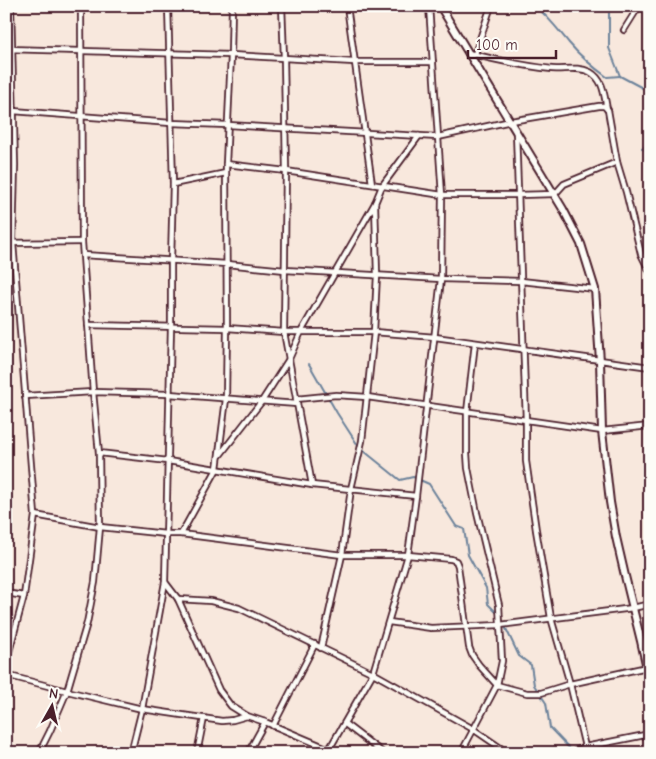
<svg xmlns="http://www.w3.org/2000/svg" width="656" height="759" viewBox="0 0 656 759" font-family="'Comic Neue',sans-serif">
<rect width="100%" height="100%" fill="#f8e8dd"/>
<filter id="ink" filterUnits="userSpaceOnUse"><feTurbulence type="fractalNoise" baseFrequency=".02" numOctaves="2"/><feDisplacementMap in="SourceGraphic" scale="10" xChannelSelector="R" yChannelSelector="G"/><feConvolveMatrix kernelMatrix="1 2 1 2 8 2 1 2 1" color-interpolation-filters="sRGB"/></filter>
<g filter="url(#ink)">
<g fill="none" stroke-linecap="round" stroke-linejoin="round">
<g stroke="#6d839b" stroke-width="2">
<path d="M 535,6 C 549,17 558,30 569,43 C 580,56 593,67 607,77 L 620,76"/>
<path d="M 609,6 L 609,48 L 620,76 L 650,92"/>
<path d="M 650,144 L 642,148 L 650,155"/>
<path d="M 309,364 L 337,413 L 359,447 L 400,480 L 413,477 L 429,484 L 456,526 L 464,529 L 468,555 L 486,588 L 488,604 L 498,614"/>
<path d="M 501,618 L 519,656 L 531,665 L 534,685 L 546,703 L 550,728 L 573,752"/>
</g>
<defs>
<g id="street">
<path d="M 282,6 L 284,58 L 286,171 L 284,332 L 312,485"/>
<path d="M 347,6 L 372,184"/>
<path d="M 624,30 L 639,6"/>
<path d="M 6,49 L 231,55 L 354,62 L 433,62"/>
<path d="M 468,53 C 496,60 523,66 552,69 C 564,70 578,66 590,72 C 604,80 604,95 607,109"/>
<path d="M 475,54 L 491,6"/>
<path d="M 13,111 L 171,123 L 228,125 L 438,137 L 511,121 L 599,106 L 604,106 L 608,110 L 617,162 L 626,192 L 641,254 L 650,272"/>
<path d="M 516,132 L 526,421 L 526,461 L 536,530 L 551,618 L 570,684 L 585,747"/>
<path d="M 226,164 L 286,171 L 442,195 L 518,195 L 555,194 L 564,184 L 617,162"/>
<path d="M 173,184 L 226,173"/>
<path d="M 6,243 L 82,242"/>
<path d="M 83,255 L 227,264 L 285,270 L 441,279 L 521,281 L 595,289"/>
<path d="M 88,325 L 227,328 L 284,332 L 374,332 L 435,337 L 650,367"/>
<path d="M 25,396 L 93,392 L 169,394 L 297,404"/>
<path d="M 296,399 L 336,395 L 367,397 L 602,431 L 650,426"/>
<path d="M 99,453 L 168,461 L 312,485 L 416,496"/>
<path d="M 220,455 L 262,401 L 289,359 L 301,332 L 375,203 L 382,186 L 419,136"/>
<path d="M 35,515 L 100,527 L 166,534 L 181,534 L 342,555 L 408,555 L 451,559 L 456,561 L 458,566 L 469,647 L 472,655 L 479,665 L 497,685 L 527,693 L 541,693 L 570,684 L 647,667"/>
<path d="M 181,534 L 217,469 L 226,399 L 227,328 L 226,164 L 231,55 L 232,6"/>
<path d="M 165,582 L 178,599 L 219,690 L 231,706 L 247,716 L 265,722 L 329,749"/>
<path d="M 6,593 L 24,596"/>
<path d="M 178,599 L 211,601 L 239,608 L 373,673 L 473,729 L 508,753"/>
<path d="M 389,622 L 431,628 L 500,625 L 633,608 L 650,604"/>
<path d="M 321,648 L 342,555 L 351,489 L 362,441 L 374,332 L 377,275 L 375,203"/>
<path d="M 6,663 L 24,596 L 35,515 L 13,243 L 15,165 L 11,6"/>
<path d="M 6,675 L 67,691 L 142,709 L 222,721 L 233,720 L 247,716"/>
<path d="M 345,724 L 383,753"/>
<path d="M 273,726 L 315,644"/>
<path d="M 39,753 L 50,731 L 67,691 L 87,623 L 95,582 L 100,527 L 99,453 L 93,392 L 82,242 L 81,6"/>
<path d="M 131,753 L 142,709 L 165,582 L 171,327 L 171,260 L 173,184 L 168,6"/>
<path d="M 197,753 L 204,718"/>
<path d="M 248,753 L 265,722"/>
<path d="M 327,753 L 373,673 L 408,555 L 416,496 L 441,279 L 442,195 L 429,6"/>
<path d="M 461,753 L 497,685 L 502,661 L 499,605 L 477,513 L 468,468 L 467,453 L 467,412 L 475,343"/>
<path d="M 571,753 L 585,747 L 650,734"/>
</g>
<path id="secondary" d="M 440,6 L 563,209 L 581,244 L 595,289 L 600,361 L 602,431 L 610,502 L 616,537 L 625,576 L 641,641 L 650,682"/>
</defs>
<use href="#street" stroke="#4a1f2b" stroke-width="8"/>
<use href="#secondary" stroke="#4a1f2b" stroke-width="10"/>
<use href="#street" stroke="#fdfcf7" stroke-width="4.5"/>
<use href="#secondary" stroke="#fdfcf7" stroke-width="6"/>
</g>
</g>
<rect width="656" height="759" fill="none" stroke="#fdfcf7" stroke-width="25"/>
<rect x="12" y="12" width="631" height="734" fill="none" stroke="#4a1f2b" stroke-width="2" filter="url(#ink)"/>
<g transform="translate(52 706) rotate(8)" stroke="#fdfcf7" stroke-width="4" paint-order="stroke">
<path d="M0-4L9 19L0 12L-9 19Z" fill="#4a1f2b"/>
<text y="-8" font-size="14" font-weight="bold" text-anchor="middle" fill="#4a1f2b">N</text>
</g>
<path d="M468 50v8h88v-8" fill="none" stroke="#4a1f2b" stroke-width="2.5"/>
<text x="476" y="50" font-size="15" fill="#4a1f2b" stroke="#fdfcf7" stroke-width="4" paint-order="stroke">100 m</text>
</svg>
